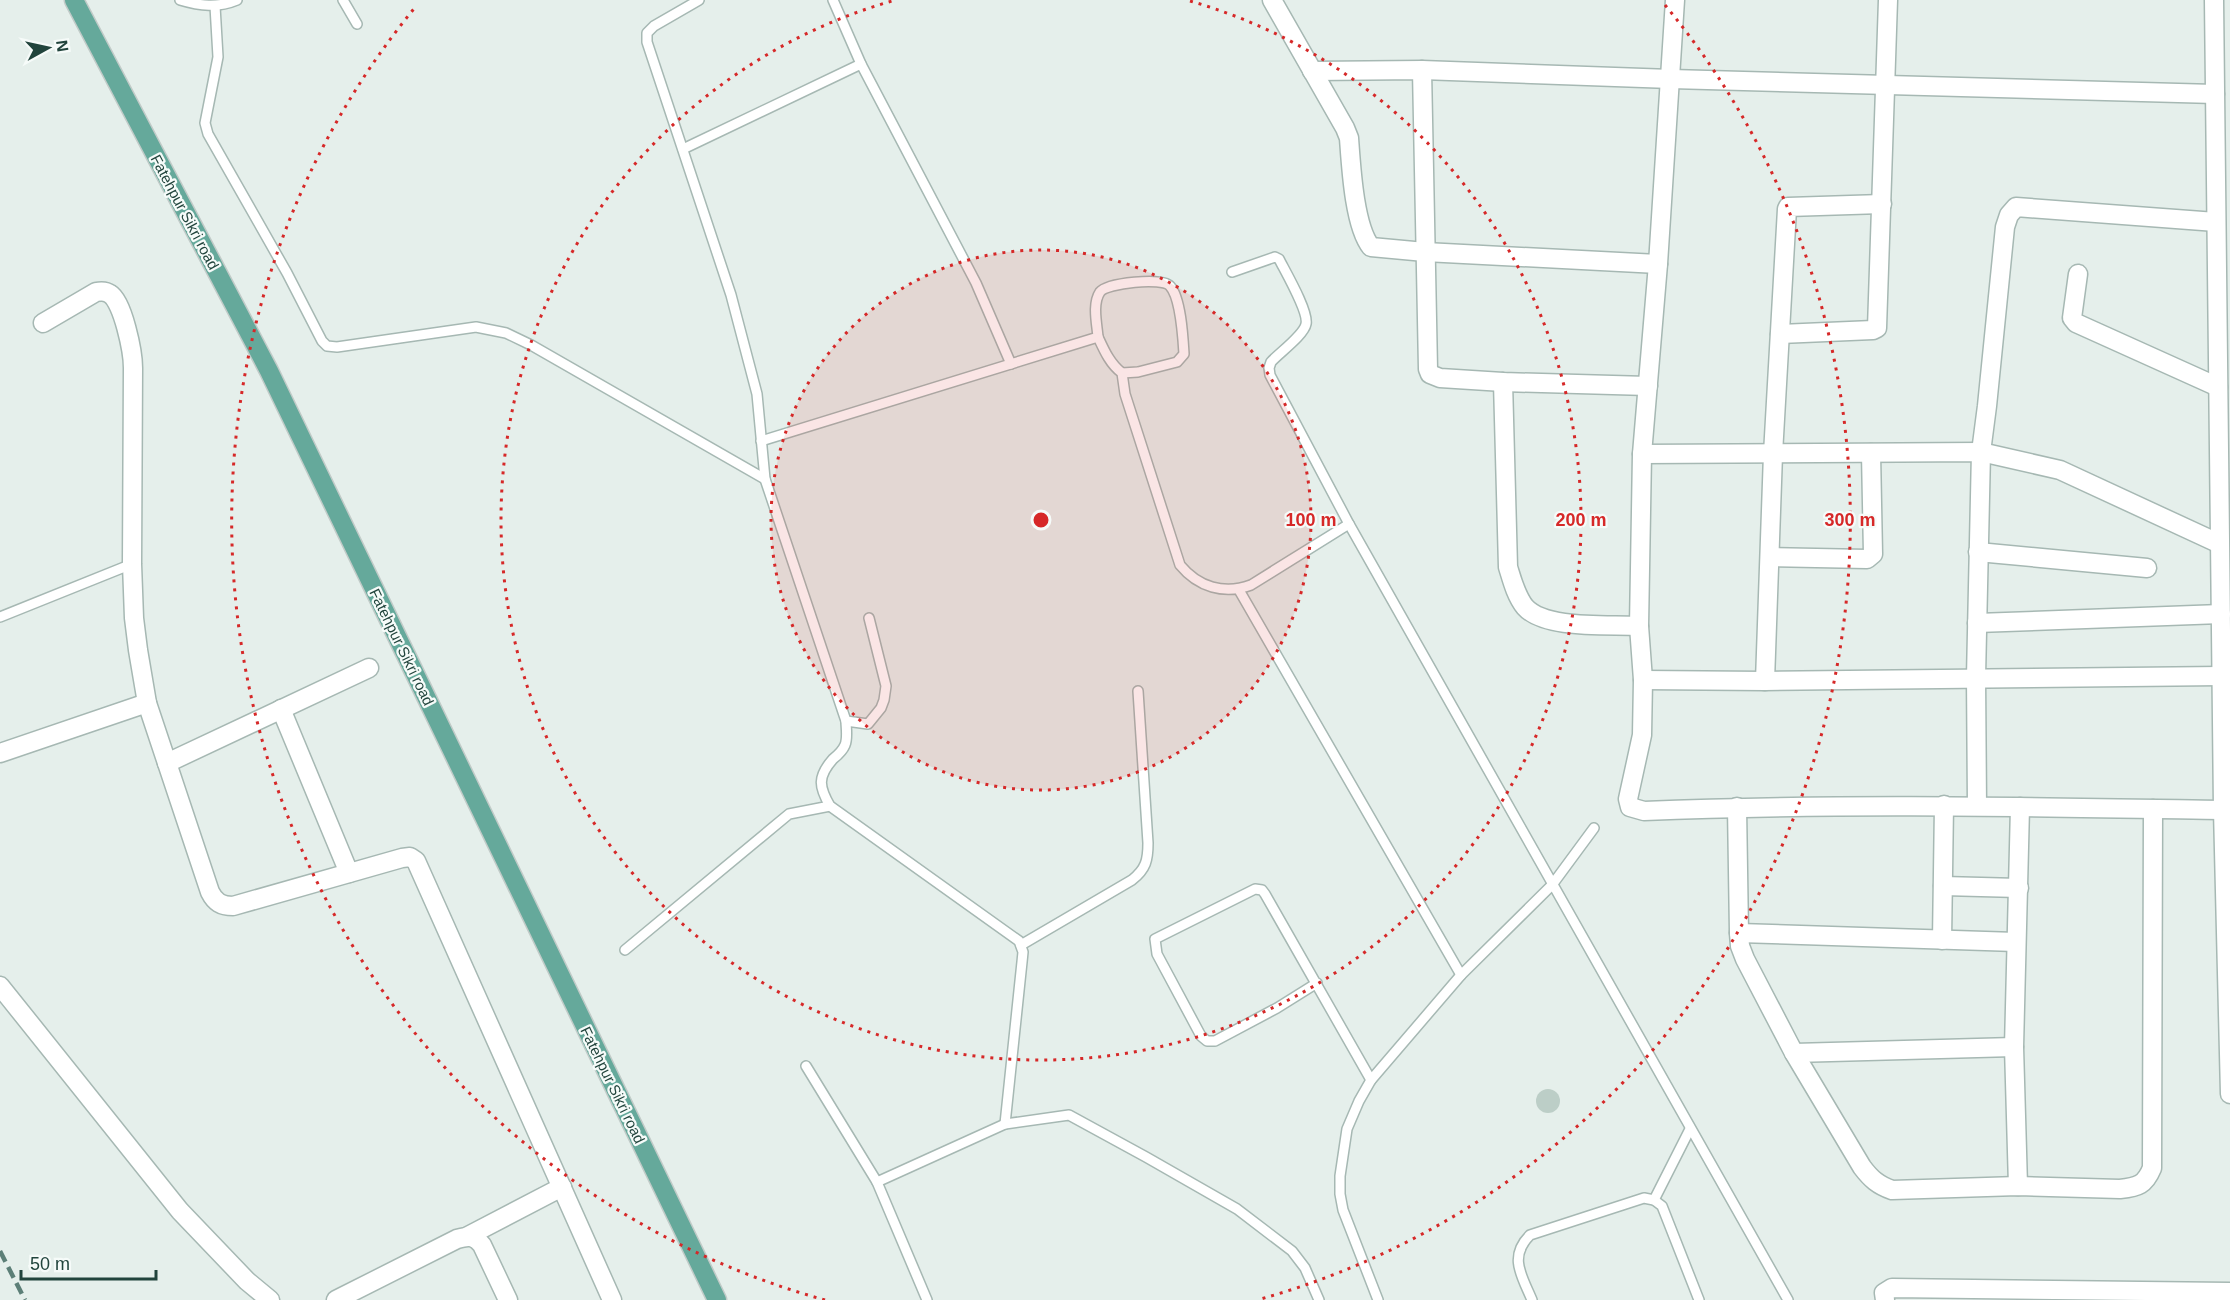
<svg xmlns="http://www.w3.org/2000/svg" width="2230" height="1300" viewBox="0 0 2230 1300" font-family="Arial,sans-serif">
<rect width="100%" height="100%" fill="#e5efeb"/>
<circle fill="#bccec7" cx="1548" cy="1101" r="12"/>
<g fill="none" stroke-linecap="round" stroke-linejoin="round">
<defs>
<g id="lane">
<path d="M 180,0 C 200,6 218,8 237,0"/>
<path d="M 343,0 L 357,24"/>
<path d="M 699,0 L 654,26 L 647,33 L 647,42 L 731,295 L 757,394 L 765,479 L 846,721"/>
<path d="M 833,0 L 861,64 L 976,283 L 1011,364"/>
<path d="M 215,6 L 218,57 L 205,123 L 208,134 L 287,273 L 322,341 L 327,346 L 337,347 L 476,327 L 506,333 L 531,345 L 765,479"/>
<path d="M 683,149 L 861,64"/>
<path d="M 1098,337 C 1104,350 1110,364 1122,373 L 1125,394 L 1180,565 C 1198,587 1224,595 1251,585 L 1349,524 L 1270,375 L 1269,368 L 1271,362 C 1279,353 1304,335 1306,324 C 1309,312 1285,271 1279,259 L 1275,257 L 1232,272"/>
<path d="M 761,441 L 1098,337 C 1097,324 1092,304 1100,292 C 1107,283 1162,277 1170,286 C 1181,298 1183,338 1184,354 L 1177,362 L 1138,372 L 1122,373"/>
<path d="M 1349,524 L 1788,1300"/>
<path d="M 1239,590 L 1461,975"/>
<path d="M 0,617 L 132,564"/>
<path d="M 869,618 L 886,686 L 884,700 L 881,708 L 868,724 L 846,721 C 846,728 848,738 845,745 C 843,750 838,755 833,759 C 817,777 819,787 830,806 L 1019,941 L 1023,952 L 1022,962 L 1005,1124"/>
<path d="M 1021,945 L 1132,880 C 1146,869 1148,860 1148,843 L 1138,691"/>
<path d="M 625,950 L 789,814 L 830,806"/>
<path d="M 1317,983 L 1277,1008 L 1215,1041 L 1207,1041 L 1201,1036 L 1157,954 L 1155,939 L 1255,889 L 1262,890 L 1265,894 L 1371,1080"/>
<path d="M 806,1066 L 877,1182 L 1005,1124 L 1069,1115 L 1146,1157 L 1237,1209 L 1292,1251 L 1305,1268 L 1319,1300"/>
<path d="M 877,1182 L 927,1300"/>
<path d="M 1654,1200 L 1690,1129"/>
<path d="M 1378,1300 L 1343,1210 L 1340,1194 L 1340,1176 L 1347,1129 L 1359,1101 L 1371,1080 L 1461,975 L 1552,885 L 1594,828"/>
<path d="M 1532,1300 C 1522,1276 1508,1257 1530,1235 L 1644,1198 L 1654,1200 L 1662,1206 L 1699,1300"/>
</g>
<g id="street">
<path d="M 1272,0 L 1345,128 L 1349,138 C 1351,165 1354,226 1371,247 L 1425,252 L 1658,264"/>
<path d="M 1675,0 L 1658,264 L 1642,454 L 1639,626 L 1643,680 L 1642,735 L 1628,799 L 1630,807 L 1644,811 C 1837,803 2030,807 2223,810"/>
<path d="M 2214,0 L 2223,810 L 2230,1094"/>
<path d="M 1422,70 L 1428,369 L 1430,374 L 1440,378 L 1503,382 L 1648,386"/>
<path d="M 1312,71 L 1422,70 L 1671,79 L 2215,94"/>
<path d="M 2078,274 L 2072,318 L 2076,323 L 2218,387"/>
<path d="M 43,323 L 96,292 C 101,291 106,291 110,294 C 123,302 133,352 133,368 L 132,564 L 134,618 L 138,650 L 147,703 L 210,892 C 215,902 221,906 233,906 L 402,858 L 410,857 L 416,861 L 612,1300"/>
<path d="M 1780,334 L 1873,330 L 1877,328 L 1888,0"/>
<path d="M 1503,382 L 1508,567 C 1512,580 1516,596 1525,607 C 1545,630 1610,624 1639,626"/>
<path d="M 1642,454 L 1981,452 L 2060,470 L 2220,544"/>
<path d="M 1978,552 L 2147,568"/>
<path d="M 1770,557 L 1867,559 L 1873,554 L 1871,453"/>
<path d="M 1977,623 L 2221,614"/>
<path d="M 1643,680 L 1765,681 L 2222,676"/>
<path d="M 1765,681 L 1773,454 L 1787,209 L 1788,207 L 1882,204"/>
<path d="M 281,709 L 349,873"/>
<path d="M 0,753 L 147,703"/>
<path d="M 167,763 L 369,668"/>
<path d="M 1977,806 L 1976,677 L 1981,452 L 1987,406 L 2005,227 L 2009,215 L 2016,207 L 2216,222"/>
<path d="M 1737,807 L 1739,933 L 1740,946 L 1745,959 L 1794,1053 L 1862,1167 C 1871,1179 1878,1185 1892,1190 L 2018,1186 L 2120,1189 C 2138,1187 2145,1185 2152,1168 L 2153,809"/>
<path d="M 1943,886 L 2019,888"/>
<path d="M 1739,933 L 2016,942"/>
<path d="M 1942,940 L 1944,805"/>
<path d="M 0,986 L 180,1211 L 247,1281 L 270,1300"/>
<path d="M 1794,1053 L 2014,1047"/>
<path d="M 2018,1186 L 2014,1047 L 2020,807"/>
<path d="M 468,1236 L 562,1187"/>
<path d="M 336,1300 L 457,1239 C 468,1236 474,1235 482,1245 L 508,1300"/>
<path d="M 1885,1300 L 1884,1293 L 1892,1288 L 2230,1292"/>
</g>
<path id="primary" d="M 74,0 L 269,371 L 717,1300"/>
</defs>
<use href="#lane" stroke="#a6b8b3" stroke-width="12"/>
<use href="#street" stroke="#a6b8b3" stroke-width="21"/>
<use href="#primary" stroke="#c1cbc8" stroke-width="21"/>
<use href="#lane" stroke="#fff" stroke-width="9"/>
<use href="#street" stroke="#fff" stroke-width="18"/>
<use href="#primary" stroke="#65a99b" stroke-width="18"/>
<path stroke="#5c7f77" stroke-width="4.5" stroke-dasharray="12 6" stroke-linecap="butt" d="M 0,1251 L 25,1300"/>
</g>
<circle cx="1041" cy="520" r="270" fill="#d62828" fill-opacity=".12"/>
<g fill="none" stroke="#d62828" stroke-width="3" stroke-dasharray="3 6">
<circle cx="1041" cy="520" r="270"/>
<path d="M1190 1A540 540 0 1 1 892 1"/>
<path d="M825 1300A809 809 0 0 1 417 5M1665 5A809 809 0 0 1 1257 1300"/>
</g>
<g text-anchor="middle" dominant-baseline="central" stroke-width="4.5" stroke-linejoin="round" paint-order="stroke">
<g font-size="15" fill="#21443c" stroke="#f6fbf9">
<text transform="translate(185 212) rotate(62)">Fatehpur Sikri road</text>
<text transform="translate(402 647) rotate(64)">Fatehpur Sikri road</text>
<text transform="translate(613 1085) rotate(64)">Fatehpur Sikri road</text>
</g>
</g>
<circle cx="1041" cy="520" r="9" fill="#d62828" stroke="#f6fbf9" stroke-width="3"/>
<g font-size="18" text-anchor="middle" font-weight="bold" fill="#d62828" stroke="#f6fbf9" stroke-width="4.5" stroke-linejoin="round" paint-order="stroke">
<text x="1311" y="526">100 m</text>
<text x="1581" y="526">200 m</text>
<text x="1850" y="526">300 m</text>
</g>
<g transform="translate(48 48) rotate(82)" stroke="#f6fbf9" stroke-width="4.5" paint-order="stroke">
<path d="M0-4.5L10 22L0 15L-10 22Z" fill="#21443c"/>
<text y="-9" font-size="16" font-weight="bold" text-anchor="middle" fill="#21443c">N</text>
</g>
<path d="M21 1270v9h135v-9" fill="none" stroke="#21443c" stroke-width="3"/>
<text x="30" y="1270" font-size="18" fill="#21443c" stroke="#f6fbf9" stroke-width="4.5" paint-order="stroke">50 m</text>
</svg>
